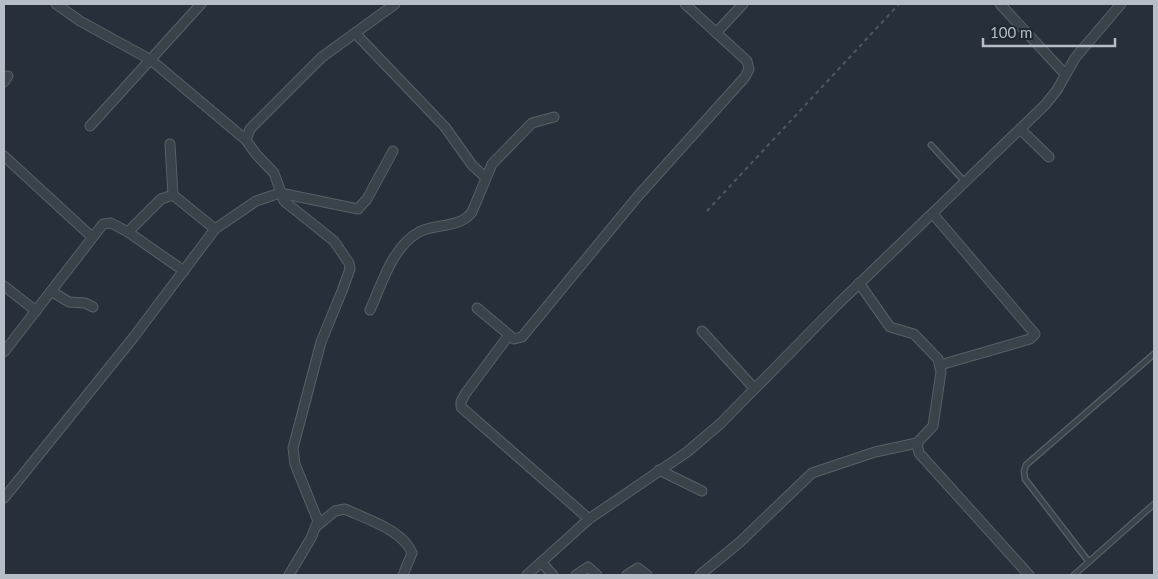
<svg xmlns="http://www.w3.org/2000/svg" width="1158" height="579" viewBox="0 0 1158 579" font-family="Lato,sans-serif">
<rect width="100%" height="100%" fill="#27303a"/>
<g fill="none" stroke-linecap="round" stroke-linejoin="round">
<defs>
<g id="service">
<path d="M 931,145 L 965,182"/>
<path d="M 1089,562 L 1025,479 L 1024,471 L 1026,465 L 1154,354"/>
<path d="M 1074,575 L 1154,504"/>
</g>
<g id="minor">
<path d="M 56,4 L 80,21 L 151,60 L 246,140"/>
<path d="M 1000,4 L 1065,74"/>
<path d="M 355,33 L 445,127 L 472,165 L 485,177"/>
<path d="M 716,33 L 743,4"/>
<path d="M 4,82 L 8,76"/>
<path d="M 90,126 L 201,4"/>
<path d="M 1020,129 L 1049,157"/>
<path d="M 170,144 L 173,195"/>
<path d="M 4,156 L 92,237"/>
<path d="M 933,214 L 1035,334 L 1030,339 L 940,365"/>
<path d="M 128,232 L 184,271"/>
<path d="M 859,283 L 890,327 L 914,334 L 938,359 L 941,372 L 933,426 L 917,443 L 919,453 L 1029,575"/>
<path d="M 4,286 L 36,311"/>
<path d="M 51,291 L 69,302 L 85,303 L 93,307"/>
<path d="M 477,308 L 514,339 L 522,337 L 638,196 L 745,77 L 749,69 L 747,61 L 685,4"/>
<path d="M 370,310 C 382,284 392,247 419,232 C 436,223 459,229 472,212 L 492,164 L 532,123 L 554,117"/>
<path d="M 702,331 L 754,388"/>
<path d="M 509,335 L 465,394 L 461,402 L 461,407 L 589,519"/>
<path d="M 4,352 L 103,224 L 111,223 L 128,232 L 161,199 L 173,195 L 215,229"/>
<path d="M 659,470 L 702,491"/>
<path d="M 4,498 L 133,338 L 215,229 L 256,201 L 280,193 L 358,209 L 367,199 L 393,151"/>
<path d="M 318,525 L 335,511 L 345,509 C 366,519 403,530 412,553 L 403,575"/>
<path d="M 541,562 L 553,575"/>
<path d="M 289,575 L 311,538 L 318,521 L 295,464 L 293,448 L 321,342 L 342,291 L 350,269 L 349,263 L 334,241 L 284,201 L 274,173 L 256,154 L 246,140 L 250,129 L 322,57 L 395,4"/>
<path d="M 527,575 L 589,519 L 687,452 L 720,424 L 837,305 L 1045,105 L 1057,90 L 1075,58 L 1121,4"/>
<path d="M 576,575 L 588,567 L 597,575"/>
<path d="M 627,575 L 638,568 L 647,575"/>
<path d="M 700,575 L 740,542 L 812,473 L 875,452 L 917,443"/>
</g>
</defs>
<use href="#service" stroke="#586068" stroke-width="7"/>
<use href="#minor" stroke="#586068" stroke-width="11"/>
<path stroke="#4a5b5c" stroke-width="2" stroke-dasharray="4 4" stroke-linecap="butt" d="M 707,211 L 899,4"/>
<use href="#service" stroke="#3a424a" stroke-width="4.5"/>
<use href="#minor" stroke="#3a424a" stroke-width="9"/>
</g>
<rect width="1158" height="579" fill="none" stroke="#b6bdc6" stroke-width="10"/>
<path d="M983 38v8h132v-8" fill="none" stroke="#b6bdc6" stroke-width="2.5"/>
<text x="990" y="38" font-size="15" fill="#b6bdc6" stroke="#1f272f" stroke-width="4" paint-order="stroke">100 m</text>
</svg>
